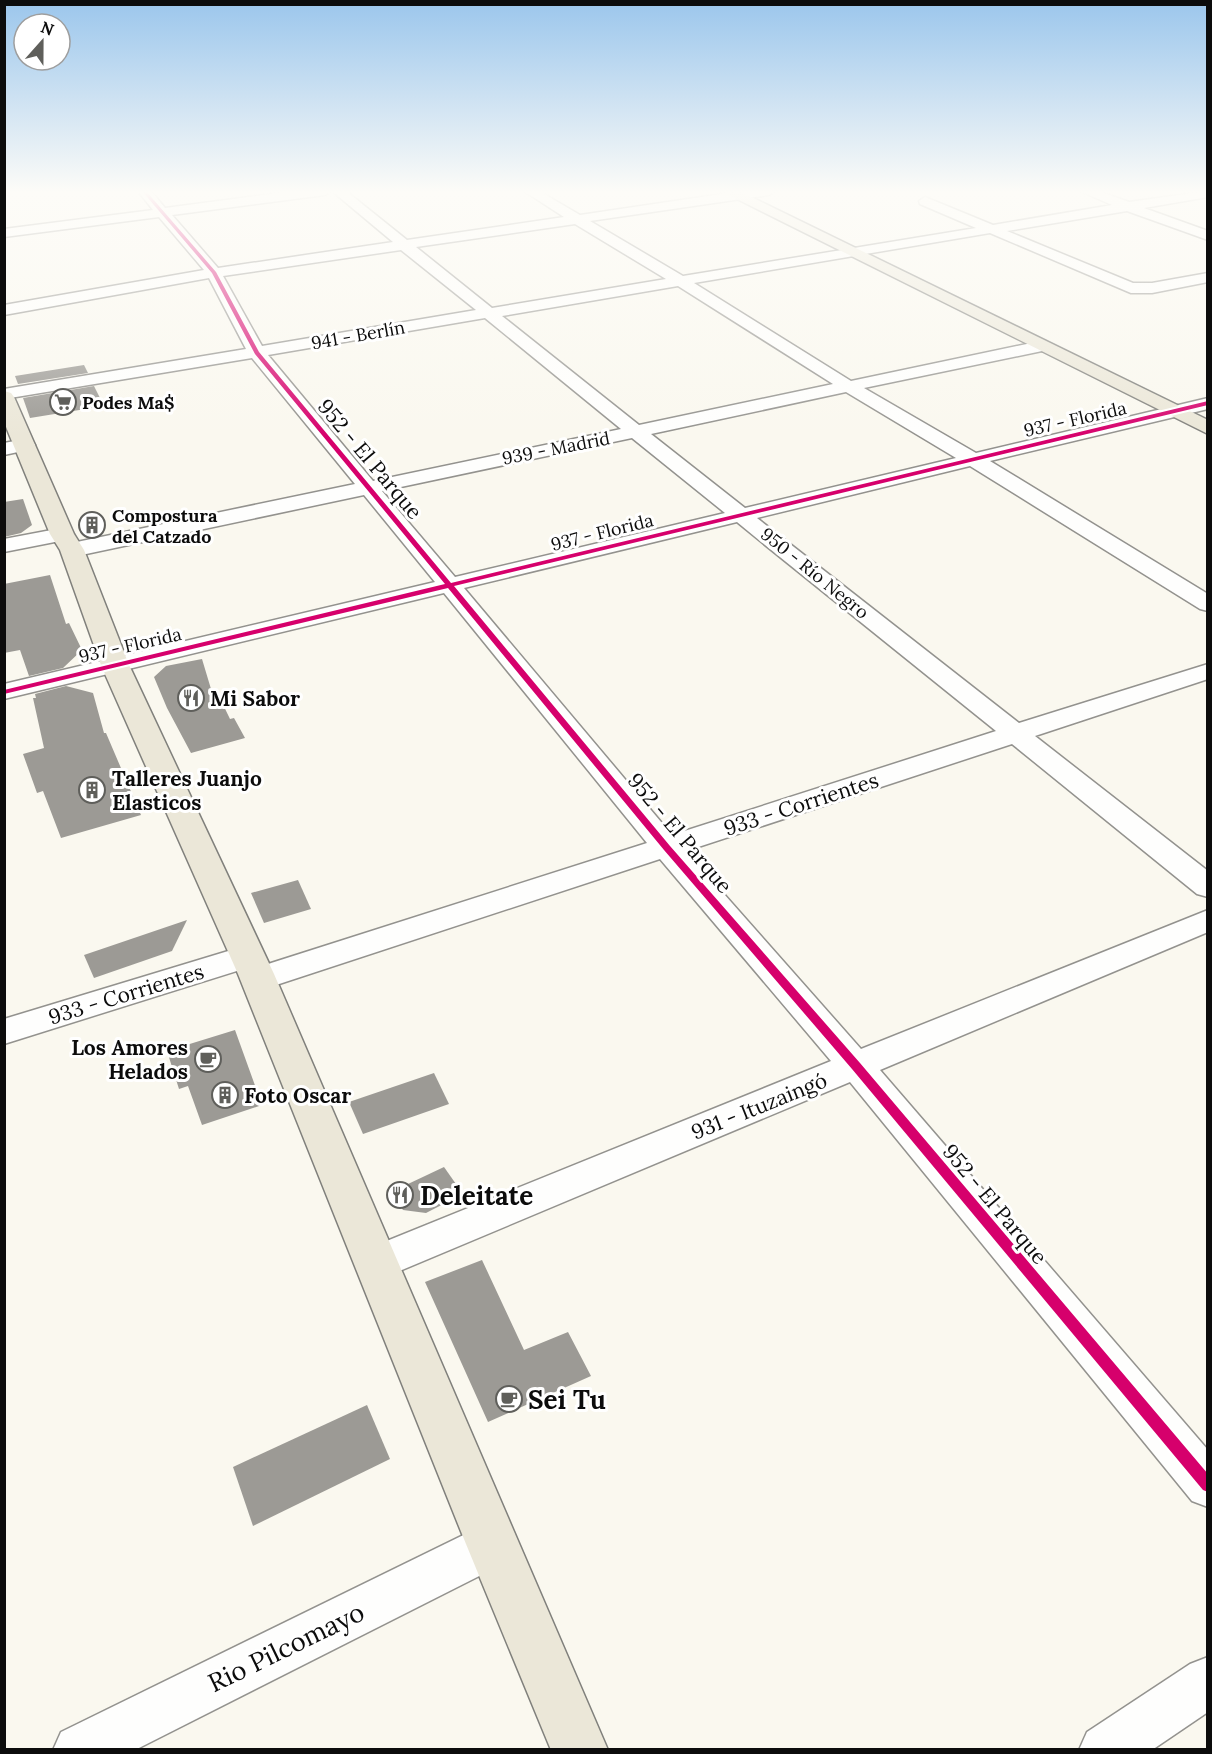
<svg xmlns="http://www.w3.org/2000/svg" width="1212" height="1754" viewBox="0 0 1212 1754" font-family="Lora,serif">
<rect width="100%" height="100%" fill="#faf8ef"/>
<g fill="#9c9a95">
<path d="M 84,365 L 88,373 L 18,384 L 15,376 Z"/>
<path d="M 94,386 L 104,406 L 30,418 L 23,398 Z"/>
<path d="M 23,499 L 32,525 L 21,533 L 4,537 L 4,502 Z"/>
<path d="M 50,575 L 66,624 L 69,623 L 82,650 L 63,668 L 29,676 L 20,650 L 4,653 L 4,584 Z"/>
<path d="M 202,659 L 211,689 L 215,688 L 230,719 L 234,718 L 245,738 L 191,753 L 167,708 L 154,677 L 166,666 Z"/>
<path d="M 66,686 L 93,693 L 104,733 L 106,733 L 141,815 L 61,838 L 43,791 L 37,793 L 23,754 L 44,748 L 33,698 L 36,698 L 35,694 Z"/>
<path d="M 298,880 L 311,909 L 264,923 L 251,893 Z"/>
<path d="M 187,920 L 172,951 L 94,978 L 84,955 Z"/>
<path d="M 235,1030 L 262,1105 L 202,1125 L 188,1086 L 179,1089 L 167,1051 Z"/>
<path d="M 434,1073 L 449,1104 L 363,1134 L 349,1102 Z"/>
<path d="M 444,1167 L 463,1194 L 426,1213 L 403,1210 L 391,1192 Z"/>
<path d="M 482,1260 L 524,1350 L 568,1332 L 591,1376 L 488,1422 L 425,1282 Z"/>
<path d="M 367,1405 L 390,1459 L 253,1526 L 233,1467 Z"/>
</g>
<g fill="none" stroke-linecap="round" stroke-linejoin="round">
<defs>
<g id="minor">
<path d="M 138,191 L 151,191 L 165,208 L 294,191 L 331,191 L 325,195 L 172,215 L 218,268 L 393,242 L 332,191 L 346,191 L 407,240 L 564,217 L 524,191 L 539,191 L 580,215 L 742,191 L 775,191 L 769,195 L 590,221 L 683,276 L 976,228 L 920,204 L 919,201 L 925,197 L 993,225 L 1112,205 L 1080,191 L 1098,191 L 1129,202 L 1208,191 L 1208,197 L 1144,208 L 1208,231 L 1208,240 L 1127,211 L 1007,231 L 1133,283 L 1152,283 L 1208,273 L 1208,282 L 1152,293 L 1131,293 L 990,233 L 694,283 L 851,381 L 1041,341 L 1047,342 L 1049,346 L 1047,350 L 864,388 L 976,453 L 1208,398 L 1208,409 L 990,461 L 1208,594 L 1208,611 L 1200,609 L 970,466 L 757,518 L 1019,723 L 1208,664 L 1208,679 L 1035,736 L 1208,871 L 1208,897 L 1197,894 L 1012,744 L 686,851 L 861,1049 L 1208,910 L 1208,932 L 880,1070 L 1208,1450 L 1208,1507 L 1192,1501 L 850,1082 L 390,1275 L 376,1280 L 362,1275 L 356,1263 L 362,1251 L 831,1061 L 660,859 L 270,987 L 258,991 L 246,987 L 242,979 L 246,971 L 647,843 L 444,593 L 4,699 L 4,684 L 435,582 L 364,495 L 72,557 L 64,555 L 61,550 L 64,545 L 72,543 L 355,484 L 252,358 L 4,399 L 4,389 L 246,349 L 209,278 L 4,315 L 4,305 L 204,270 L 159,217 L 4,237 L 4,229 L 153,210 ZM 575,224 L 666,279 L 492,308 L 416,247 ZM 401,250 L 476,310 L 262,346 L 223,276 ZM 678,286 L 833,384 L 639,425 L 502,316 ZM 485,318 L 621,429 L 373,481 L 268,355 ZM 846,392 L 956,458 L 745,508 L 651,434 ZM 632,438 L 725,513 L 455,577 L 382,491 ZM 737,522 L 765,545 L 996,731 L 672,835 L 464,588 Z"/>
<path d="M 25,439 L 32,441 L 35,445 L 32,449 L 4,455 L 4,443 Z"/>
<path d="M 62,528 L 70,529 L 73,534 L 70,539 L 4,552 L 4,539 Z"/>
<path d="M 248,945 L 259,948 L 264,956 L 259,964 L 4,1044 L 4,1019 Z"/>
<path d="M 492,1521 L 509,1527 L 515,1544 L 509,1561 L 135,1750 L 53,1750 L 61,1732 Z"/>
<path d="M 1208,1657 L 1208,1712 L 1152,1750 L 1079,1750 L 1087,1732 L 1190,1664 Z"/>
</g>
<g id="major">
<path d="M 721,191 L 739,191 L 1208,420 L 1208,434 Z"/>
<path d="M 4,391 L 11,393 L 14,397 L 74,534 L 84,550 L 129,665 L 274,974 L 608,1750 L 551,1750 L 466,1544 L 238,974 L 101,665 L 60,550 L 50,534 L 4,422 Z"/>
</g>
</defs>
<use href="#minor" stroke="#93928e" stroke-width="3"/>
<use href="#major" stroke="#80807c" stroke-width="3"/>
<use href="#minor" fill="#fefefd" fill-rule="evenodd"/>
<use href="#major" fill="#ebe7d8" fill-rule="evenodd"/>
<defs>
<path id="cycleway" d="M 142,191 L 146,191 L 216,272 L 259,352 L 451,583 L 1208,401 L 1208,405 L 454,586 L 670,846 L 860,1063 L 1208,1474 L 1208,1492 L 1203,1490 L 852,1069 L 664,850 L 448,588 L 4,694 L 4,690 L 445,584 L 255,354 L 212,273 Z"/>
</defs>
<use href="#cycleway" stroke="#fff" stroke-width="4"/>
<use href="#cycleway" fill="#d6006c" fill-rule="evenodd"/>
</g>
<linearGradient id="sky" x2="0" y2="1"><stop stop-color="#9bc6ec"/><stop offset="0.44" stop-color="#fdfcf8"/><stop offset="1" stop-color="#fdfcf8" stop-opacity="0"/></linearGradient>
<rect width="1212" height="437" fill="url(#sky)"/>
<defs>
<symbol id="supermarket-ring" viewBox="-11 -11 22 22"><circle r="9.5" fill="#fff" stroke="#5f5f5b" stroke-width="1.5"/><path d="M-6-5.5h2.5l.6 2H6L4.5 2H-2.5L-4.4-4H-6ZM-1.5 3.2a1.3 1.3 0 1 0 .1 0ZM3 3.2a1.3 1.3 0 1 0 .1 0Z" fill="#5f5f5b"/></symbol>
<symbol id="building-ring" viewBox="-11 -11 22 22"><circle r="9.5" fill="#fff" stroke="#5f5f5b" stroke-width="1.5"/><path d="M-4-6H4V6H1V3H-1V6H-4ZM-2.5-4.3h1.7v1.8h-1.7ZM.8-4.3h1.7v1.8H.8ZM-2.5-1h1.7V.8h-1.7ZM.8-1h1.7V.8H.8Z" fill="#5f5f5b"/></symbol>
<symbol id="restaurant-ring" viewBox="-11 -11 22 22"><circle r="9.5" fill="#fff" stroke="#5f5f5b" stroke-width="1.5"/><path d="M-5-6h1v4h1v-4h1v4h1v-4h1v5L-1.5 .5V6h-2V.5L-5-1ZM5-6V6H3V1.5H1.5Q1.5-4 5-6Z" fill="#5f5f5b"/></symbol>
<symbol id="cafe-ring" viewBox="-11 -11 22 22"><circle r="9.5" fill="#fff" stroke="#5f5f5b" stroke-width="1.5"/><path d="M-5.5-4.5H6V0H3Q3 3.5 0 3.5H-2.5Q-5.5 3.5-5.5 0ZM3-3.2v2h1.7v-2ZM-6 4.5H4V6H-6Z" fill="#5f5f5b"/></symbol>
</defs>
<g fill-rule="evenodd">
<use href="#supermarket-ring" x="48" y="387" width="30" height="30"/>
<use href="#building-ring" x="77" y="510" width="30" height="30"/>
<use href="#restaurant-ring" x="176" y="683" width="30" height="30"/>
<use href="#building-ring" x="77" y="775" width="30" height="30"/>
<use href="#cafe-ring" x="193" y="1044" width="30" height="30"/>
<use href="#building-ring" x="210" y="1080" width="30" height="30"/>
<use href="#restaurant-ring" x="385" y="1180" width="30" height="30"/>
<use href="#cafe-ring" x="494" y="1384" width="30" height="30"/>
</g>
<g text-anchor="middle" dominant-baseline="central" stroke-width="6" stroke-linejoin="round" paint-order="stroke">
<g font-size="18" fill="#0c0c0c" stroke="#fff">
<text transform="translate(358 335) rotate(-10)">941 - Berlín</text>
<text transform="translate(1075 419) rotate(-13)">937 - Florida</text>
<text transform="translate(556 448) rotate(-11)">939 - Madrid</text>
<text transform="translate(602 532) rotate(-14)">937 - Florida</text>
<text transform="translate(815 573) rotate(39)">950 - Río Negro</text>
<text transform="translate(130 645) rotate(-13)">937 - Florida</text>
</g>
<g font-size="18" font-weight="bold" fill="#0c0c0c" stroke="#fff" text-anchor="start">
<text x="82" y="402">Podes Ma$</text>
<text x="112" y="515">Compostura<tspan x="112" dy="21">del Catzado</tspan></text>
</g>
<g font-size="21" fill="#0c0c0c" stroke="#fff">
<text transform="translate(370 459) rotate(50)">952 - El Parque</text>
<text transform="translate(801 804) rotate(-18)">933 - Corrientes</text>
<text transform="translate(680 833) rotate(50)">952 - El Parque</text>
<text transform="translate(126 994) rotate(-17)">933 - Corrientes</text>
<text transform="translate(759 1106) rotate(-22)">931 - Ituzaingó</text>
<text transform="translate(995 1204) rotate(50)">952 - El Parque</text>
</g>
<g font-size="21" font-weight="bold" fill="#0c0c0c" stroke="#fff" text-anchor="start">
<text x="210" y="698">Mi Sabor</text>
<text x="112" y="778">Talleres Juanjo<tspan x="112" dy="24">Elasticos</tspan></text>
<text x="188" y="1047" text-anchor="end">Los Amores<tspan x="188" dy="24">Helados</tspan></text>
<text x="244" y="1095">Foto Oscar</text>
</g>
<g font-size="26" font-weight="bold" fill="#0c0c0c" stroke="#fff" text-anchor="start">
<text x="420" y="1195">Deleitate</text>
<text x="528" y="1399">Sei Tu</text>
</g>
<g font-size="26" fill="#0c0c0c" stroke="#fff">
<text transform="translate(286 1647) rotate(-26)">Rio Pilcomayo</text>
</g>
</g>
<rect width="1212" height="1754" fill="none" stroke="#0c0c0c" stroke-width="12"/>
<g transform="translate(42 42) rotate(21)"><circle r="28" fill="#ffffff" stroke="#9e9e9e" stroke-width="1.5"/>
<path d="M0-4.5L10 22L0 15L-10 22Z" fill="#5f5f5b"/>
<text y="-9" font-size="16" font-weight="bold" text-anchor="middle" fill="#0c0c0c">N</text>
</g>
</svg>
